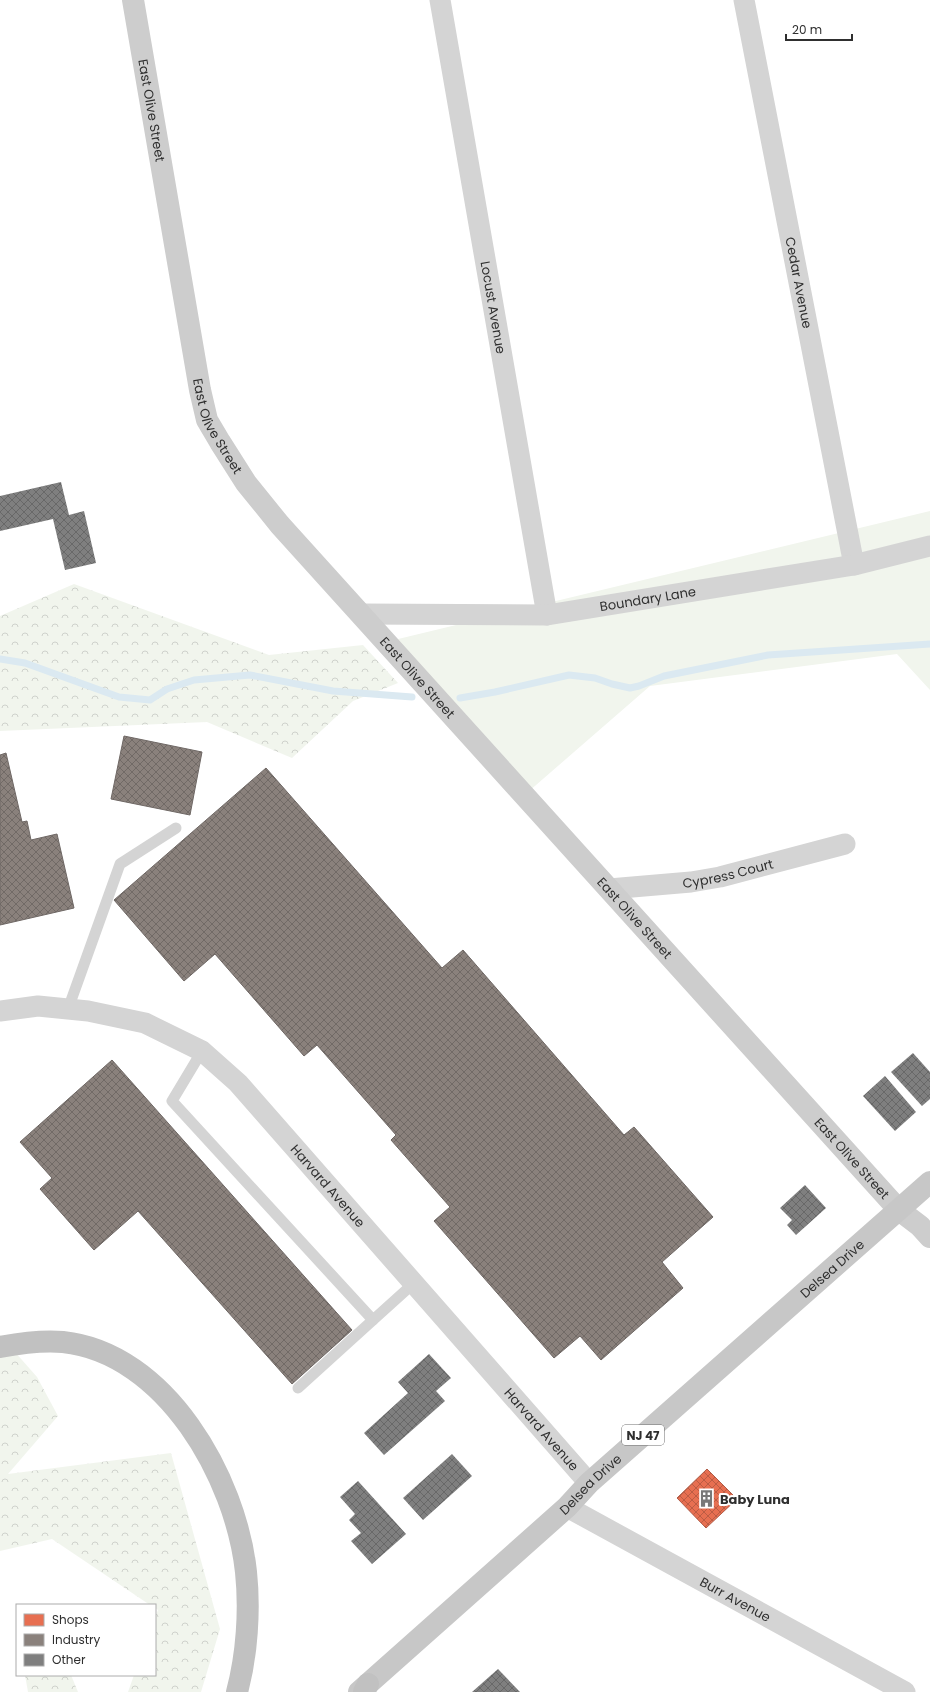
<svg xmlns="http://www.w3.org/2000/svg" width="930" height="1692" viewBox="0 0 930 1692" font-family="Poppins,sans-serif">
<defs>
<pattern id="forest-crowns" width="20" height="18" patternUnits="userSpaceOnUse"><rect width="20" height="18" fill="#f1f5ed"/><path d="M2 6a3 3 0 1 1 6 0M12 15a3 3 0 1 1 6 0" fill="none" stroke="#cfd2cc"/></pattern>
<pattern id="shops-cross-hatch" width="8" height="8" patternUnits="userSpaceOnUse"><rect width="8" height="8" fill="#e76f51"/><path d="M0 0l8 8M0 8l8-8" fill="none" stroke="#bc5c44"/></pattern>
<pattern id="industry-cross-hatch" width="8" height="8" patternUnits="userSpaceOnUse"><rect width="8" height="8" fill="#8a817c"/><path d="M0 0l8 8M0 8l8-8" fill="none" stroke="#716a66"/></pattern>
<pattern id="building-cross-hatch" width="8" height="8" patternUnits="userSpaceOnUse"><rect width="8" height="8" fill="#7f7f7f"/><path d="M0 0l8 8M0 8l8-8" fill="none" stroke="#686868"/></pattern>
</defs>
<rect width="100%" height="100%" fill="#fff"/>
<path fill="#f1f5ed" d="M 930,511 L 930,690 L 897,654 L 650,686 L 528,792 L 394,640 Z"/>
<g fill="url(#forest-crowns)">
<path d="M 74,584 L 269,655 L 363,645 L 398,683 L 353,701 L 292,758 L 207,722 L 0,731 L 0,616 Z"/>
<path d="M 0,1335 L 37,1377 L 58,1416 L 8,1474 L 171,1453 L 220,1629 L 201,1692 L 128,1692 L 134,1675 L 155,1675 L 155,1617 L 158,1610 L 155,1608 L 155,1605 L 150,1605 L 52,1539 L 0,1551 Z"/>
<path d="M 25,1675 L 71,1675 L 78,1692 L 28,1692 Z"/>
</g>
<path fill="url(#shops-cross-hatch)" stroke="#b05c47" d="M 707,1469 L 737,1499 L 706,1528 L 677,1498 Z"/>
<g fill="url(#industry-cross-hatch)" stroke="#6f6865">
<path d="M 124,736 L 202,752 L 190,815 L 111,799 Z"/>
<path d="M 6,753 L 22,822 L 27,821 L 31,840 L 57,834 L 74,908 L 0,925 L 0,755 Z"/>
<path d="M 266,768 L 442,968 L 463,950 L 624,1135 L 634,1127 L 713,1217 L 662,1262 L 683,1288 L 601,1360 L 580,1336 L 554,1358 L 434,1221 L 450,1207 L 391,1140 L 396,1135 L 317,1045 L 304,1056 L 215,954 L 184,981 L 114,900 Z"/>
<path d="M 112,1060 L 352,1330 L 292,1384 L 138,1211 L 94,1250 L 40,1189 L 52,1178 L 20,1142 Z"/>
</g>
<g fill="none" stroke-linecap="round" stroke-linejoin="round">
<g stroke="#dbe9f1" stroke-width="7">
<path d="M 0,659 L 25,663 L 119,697 L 150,700 L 167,689 L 194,680 L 250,675 L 333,691 L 412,697"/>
<path d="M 460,698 L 495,692 L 569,675 L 595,678 L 612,684 L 630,688 L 639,686 L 664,676 L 768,655 L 930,644"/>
</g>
</g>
<g fill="url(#building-cross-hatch)">
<path d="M 61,482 L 69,515 L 84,511 L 96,563 L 65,570 L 53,519 L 0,531 L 0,496 Z"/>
<path d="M 913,1053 L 930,1072 L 930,1099 L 922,1106 L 891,1072 Z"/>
<path d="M 885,1076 L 916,1112 L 895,1131 L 863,1096 Z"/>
<path d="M 805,1185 L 826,1208 L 796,1235 L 787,1225 L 792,1220 L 780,1208 Z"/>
<path d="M 429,1354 L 451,1378 L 436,1391 L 445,1401 L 384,1455 L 364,1433 L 408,1393 L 398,1382 Z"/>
<path d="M 452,1454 L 472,1476 L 423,1520 L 403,1498 Z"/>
<path d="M 358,1481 L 406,1534 L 372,1564 L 351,1541 L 361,1533 L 349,1520 L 355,1514 L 340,1497 Z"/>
<path d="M 498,1669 L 520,1692 L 472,1692 Z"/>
</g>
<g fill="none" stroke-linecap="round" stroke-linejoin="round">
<g stroke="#d4d4d4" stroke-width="11">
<path d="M 68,1009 L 120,864 L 176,828"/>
<path d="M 202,1051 L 172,1101 L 373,1320 L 414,1283"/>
<path d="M 298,1388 L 373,1320"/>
</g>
<g stroke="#d4d4d4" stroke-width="21">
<path id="s1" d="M 440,0 L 547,615"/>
<path id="s2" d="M 744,0 L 854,565"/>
<path id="s3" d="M 361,614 L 547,615 L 854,565 L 930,546"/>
<path id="s4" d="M 609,889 L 691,882 L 720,877 L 845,844"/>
<path id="s5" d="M 0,1011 L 38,1006 L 88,1011 L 145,1023 L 202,1051 L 238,1083 L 589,1483"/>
<path id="s6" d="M 567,1507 L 905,1692"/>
</g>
<path stroke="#cdcdcd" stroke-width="22" id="s7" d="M 133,0 L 200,390 L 207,420 L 220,442 L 246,483 L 280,525 L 899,1210 L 920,1226 L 930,1237"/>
<path stroke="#c7c7c7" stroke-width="22" id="s8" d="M 359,1692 L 567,1507 L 589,1483 L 930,1182"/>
<g stroke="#c1c1c1" stroke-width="22">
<path d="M 0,1347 C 21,1343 42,1340 63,1342 C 166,1353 236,1478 246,1572 C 250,1610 247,1655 237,1692"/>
<path d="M 364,1692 L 368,1684"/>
</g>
</g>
<defs>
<symbol id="building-bare" viewBox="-9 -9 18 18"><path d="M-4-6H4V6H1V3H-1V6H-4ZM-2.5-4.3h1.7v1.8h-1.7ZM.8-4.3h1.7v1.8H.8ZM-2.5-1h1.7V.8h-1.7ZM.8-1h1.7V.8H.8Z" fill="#787878" stroke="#fff" stroke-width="2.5" paint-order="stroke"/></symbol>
</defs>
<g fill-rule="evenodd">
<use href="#building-bare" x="694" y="1486" width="25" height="25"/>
</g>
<g text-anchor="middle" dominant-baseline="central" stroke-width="4" stroke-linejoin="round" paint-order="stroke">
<rect fill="#fff" stroke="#6d6d6d" stroke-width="1" x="622" y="1425" width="42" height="20" rx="3"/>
<g font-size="12" font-weight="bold" fill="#2f2f2f">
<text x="643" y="1435">NJ 47</text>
</g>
<g font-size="13" fill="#2f2f2f" stroke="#fff">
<text stroke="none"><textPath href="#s7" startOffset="112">East Olive Street</textPath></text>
<text stroke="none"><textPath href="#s2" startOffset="288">Cedar Avenue</textPath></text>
<text stroke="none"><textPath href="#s1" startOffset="312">Locust Avenue</textPath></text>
<text stroke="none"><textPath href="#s7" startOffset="436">East Olive Street</textPath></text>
<text stroke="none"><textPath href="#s3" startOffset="288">Boundary Lane</textPath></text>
<text stroke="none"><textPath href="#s7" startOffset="760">East Olive Street</textPath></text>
<text stroke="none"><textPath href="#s4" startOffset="120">Cypress Court</textPath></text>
<text stroke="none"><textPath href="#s7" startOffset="1084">East Olive Street</textPath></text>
<text stroke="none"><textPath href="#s7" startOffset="1408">East Olive Street</textPath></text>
<text stroke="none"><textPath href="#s5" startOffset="395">Harvard Avenue</textPath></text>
<text stroke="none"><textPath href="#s8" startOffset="635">Delsea Drive</textPath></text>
<text stroke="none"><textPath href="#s5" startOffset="719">Harvard Avenue</textPath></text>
<text stroke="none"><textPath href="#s8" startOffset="311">Delsea Drive</textPath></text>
<text stroke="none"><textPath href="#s6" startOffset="192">Burr Avenue</textPath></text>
</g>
<g font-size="13" font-weight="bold" fill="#2f2f2f" stroke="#fff" text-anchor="start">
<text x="720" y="1499">Baby Luna</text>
</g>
</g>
<rect x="16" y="1604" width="140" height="72" fill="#ffffff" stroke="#acacac"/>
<rect x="24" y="1614" width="20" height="12" fill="#e76f51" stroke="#acacac"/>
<text x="52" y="1624" font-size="12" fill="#2f2f2f">Shops</text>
<rect x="24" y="1634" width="20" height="12" fill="#8a817c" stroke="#acacac"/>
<text x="52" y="1644" font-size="12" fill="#2f2f2f">Industry</text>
<rect x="24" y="1654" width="20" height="12" fill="#7f7f7f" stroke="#acacac"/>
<text x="52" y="1664" font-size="12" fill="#2f2f2f">Other</text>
<path d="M786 34v6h66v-6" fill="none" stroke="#2f2f2f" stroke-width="2"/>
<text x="792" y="34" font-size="12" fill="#2f2f2f" stroke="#ffffff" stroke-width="3" paint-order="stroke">20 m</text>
</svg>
